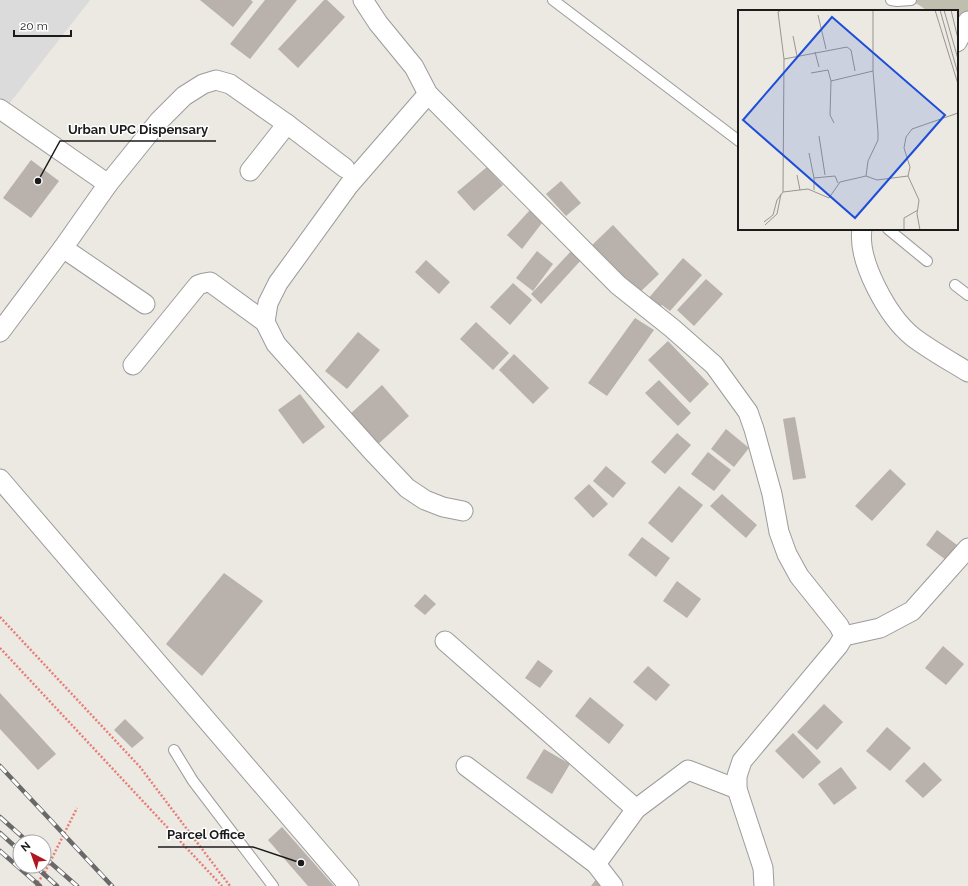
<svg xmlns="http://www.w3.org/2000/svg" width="968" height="886" viewBox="0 0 968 886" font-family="Raleway,sans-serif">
<rect width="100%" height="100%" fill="#ece8e2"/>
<path fill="#bfbeaf" d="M 911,0 L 968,0 L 968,36 L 957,29 L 957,11 L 928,11 Z"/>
<path fill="#dbdbdb" d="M 0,0 L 90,0 L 5,109 L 0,105 Z"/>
<g fill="#b8b1ac">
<path d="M 200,0 L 251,0 L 253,2 L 233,27 Z"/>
<path d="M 265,0 L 297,0 L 250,59 L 230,44 Z"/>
<path d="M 324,0 L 327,0 L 345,17 L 298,68 L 278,49 Z"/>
<path d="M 31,160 L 59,181 L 31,218 L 3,198 Z"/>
<path d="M 487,167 L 503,185 L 474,211 L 457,192 Z"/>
<path d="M 561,181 L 581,203 L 566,216 L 546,194 Z"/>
<path d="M 530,210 L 542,223 L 522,249 L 507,235 Z"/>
<path d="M 613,225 L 659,274 L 637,295 L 591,246 Z"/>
<path d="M 574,248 L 582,259 L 541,304 L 531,294 Z"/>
<path d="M 537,251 L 553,264 L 533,291 L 516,278 Z"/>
<path d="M 683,258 L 702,275 L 670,311 L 662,305 L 658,309 L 647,300 Z"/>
<path d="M 426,260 L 450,282 L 439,294 L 415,272 Z"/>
<path d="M 706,279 L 723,294 L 694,326 L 677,310 Z"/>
<path d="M 513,283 L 532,300 L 510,325 L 490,307 Z"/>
<path d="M 635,318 L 654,330 L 607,396 L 588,383 Z"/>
<path d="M 476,322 L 509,353 L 493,370 L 460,339 Z"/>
<path d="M 358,332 L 380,350 L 347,389 L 325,371 Z"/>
<path d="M 668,341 L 709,384 L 690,403 L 648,360 Z"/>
<path d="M 514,354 L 549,388 L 533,404 L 499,370 Z"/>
<path d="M 659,380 L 691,413 L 678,426 L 645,393 Z"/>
<path d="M 382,385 L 409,416 L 376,446 L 349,415 Z"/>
<path d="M 300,394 L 325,427 L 303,444 L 278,410 Z"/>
<path d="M 795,417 L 806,478 L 793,480 L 783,419 Z"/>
<path d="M 726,429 L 749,448 L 734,467 L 711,449 Z"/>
<path d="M 677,433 L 691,445 L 665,474 L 651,462 Z"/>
<path d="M 708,452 L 731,470 L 714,491 L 691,474 Z"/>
<path d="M 606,466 L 626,483 L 613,498 L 593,481 Z"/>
<path d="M 890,469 L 906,484 L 872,521 L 855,506 Z"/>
<path d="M 589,484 L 608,504 L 593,518 L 574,498 Z"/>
<path d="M 679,486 L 703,505 L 672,543 L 648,523 Z"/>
<path d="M 722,494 L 757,525 L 746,538 L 710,506 Z"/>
<path d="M 937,530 L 961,548 L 950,563 L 926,545 Z"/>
<path d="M 642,537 L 670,558 L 656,577 L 628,555 Z"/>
<path d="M 224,573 L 263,601 L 202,676 L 166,644 Z"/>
<path d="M 677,581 L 701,599 L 687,618 L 663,601 Z"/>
<path d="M 425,594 L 436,604 L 425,615 L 414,606 Z"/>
<path d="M 943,646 L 964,664 L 946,685 L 925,668 Z"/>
<path d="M 538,660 L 553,671 L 540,688 L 525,678 Z"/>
<path d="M 648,666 L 670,685 L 656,701 L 633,682 Z"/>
<path d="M 0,693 L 56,754 L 38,770 L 0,729 Z"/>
<path d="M 590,697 L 624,725 L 609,744 L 575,716 Z"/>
<path d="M 824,704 L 843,722 L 817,750 L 797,732 Z"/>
<path d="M 125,719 L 144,738 L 132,748 L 114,730 Z"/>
<path d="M 887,727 L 911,748 L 890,771 L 866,751 Z"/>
<path d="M 793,733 L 821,762 L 803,779 L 775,751 Z"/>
<path d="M 544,749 L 570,764 L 552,794 L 526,778 Z"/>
<path d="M 924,762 L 942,780 L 923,798 L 905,781 Z"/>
<path d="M 841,767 L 857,788 L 834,805 L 818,784 Z"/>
<path d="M 282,827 L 334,886 L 308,886 L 268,840 Z"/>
<path d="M 597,878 L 604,886 L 591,886 Z"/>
</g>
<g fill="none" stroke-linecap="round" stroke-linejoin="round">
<defs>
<g id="service">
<path d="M 553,0 L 739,141"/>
<path d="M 891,0 L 897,1 L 911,0"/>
<path d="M 888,229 L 927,261"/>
<path d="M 955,285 L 968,295"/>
<path d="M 174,750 L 193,781 L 273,886"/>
</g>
<g id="minor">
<path d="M 363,0 L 378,23 L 414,67 L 428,94 L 618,285 L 672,328 L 714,365 L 748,412 L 754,429 L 772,494 L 779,532 L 787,554 L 799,576 L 839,626 L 844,636 L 838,646 L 742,761 L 737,776 L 737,789 L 763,868 L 764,886"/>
<path d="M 957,42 L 968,21"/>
<path d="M 428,94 L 349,185 L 278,283 L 268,303 L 265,322 L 276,344 L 371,450 L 407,488 L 425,500 L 443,507 L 463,511"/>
<path d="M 0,109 L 108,184"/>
<path d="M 250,171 L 287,124"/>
<path d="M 862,229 C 857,261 888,317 913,337 C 930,350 950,361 968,372"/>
<path d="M 63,248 L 145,304"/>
<path d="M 0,332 L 63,248 L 108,184 L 159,121 L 184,96 L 203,84 L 216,80 L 230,84 L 287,124 L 345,168"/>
<path d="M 133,365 L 198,285 L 204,283 L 210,282 L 265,322"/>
<path d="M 0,479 L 349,886"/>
<path d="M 844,636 L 880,628 L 912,611 L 968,548"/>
<path d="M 445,641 L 636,809"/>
<path d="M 466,766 L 596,864 L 613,886"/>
<path d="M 596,864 L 636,809 L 688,770 L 737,789"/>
</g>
</defs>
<use href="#service" stroke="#9c9c9c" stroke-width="12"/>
<use href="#minor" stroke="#9c9c9c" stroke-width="21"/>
<g stroke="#e77d77" stroke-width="2.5" stroke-dasharray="2 2" stroke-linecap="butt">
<path d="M 0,617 L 140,767 L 230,886"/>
<path d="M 0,648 L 222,886"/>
<path d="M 36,886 L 37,883 L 44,874 L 77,808"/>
</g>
<use href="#service" stroke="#fff" stroke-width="10"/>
<use href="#minor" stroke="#fff" stroke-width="19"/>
<defs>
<g id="rail">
<path d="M 0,766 L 112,886"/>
<path d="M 0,817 L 28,842"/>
<path d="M 0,833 L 20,851"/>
<path d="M 0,851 L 40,886"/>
<path d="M 44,857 L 77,886"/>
<path d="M 35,866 L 57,886"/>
</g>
</defs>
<use href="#rail" stroke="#696969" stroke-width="4.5"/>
<use href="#rail" stroke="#fff" stroke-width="3" stroke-dasharray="9" stroke-linecap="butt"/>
</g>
<g transform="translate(738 10)">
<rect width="220" height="220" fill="#ece8e2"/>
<path fill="none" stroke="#989692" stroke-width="1" d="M 43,0 L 40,2 L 46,49 L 45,182M 197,0 L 220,74M 202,0 L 220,64M 206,0 L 220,49M 213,0 L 220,29M 80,5 L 88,39M 55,26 L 59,46M 77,42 L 81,57M 46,49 L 109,37 L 113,40 L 117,61M 73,63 L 90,60 L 93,71M 96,113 L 92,105 L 93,71 L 135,61M 81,126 L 87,165M 71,143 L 76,168 L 76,180M 59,165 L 62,180M 128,166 L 139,170 L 170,166M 76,168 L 97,166 L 100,173M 26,212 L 35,205 L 39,190 L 45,182 L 70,179 L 91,188 L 102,172 L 128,166 L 130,151 L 140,130 L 140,122 L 135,61 L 135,0M 27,215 L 39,204 L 43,184M 166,220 L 166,208 L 180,200M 182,220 L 179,204 L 181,190 L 170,166 L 172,157 L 166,138 L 168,127 L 174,119 L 220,103"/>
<path fill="#1d4ed8" fill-opacity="0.15" stroke="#1d4ed8" stroke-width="2" d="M 94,7 L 207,105 L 117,208 L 5,110 Z"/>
<rect width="220" height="220" fill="none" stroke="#1b1b1b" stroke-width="2"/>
</g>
<path fill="none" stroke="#1b1b1b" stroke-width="1.5" d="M38 181L60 141H216M301 863L253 847H158"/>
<g fill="#1b1b1b" stroke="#fff" stroke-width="1.5">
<circle cx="38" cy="181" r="4"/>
<circle cx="301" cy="863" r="4"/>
</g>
<g font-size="13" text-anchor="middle" font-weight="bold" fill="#1b1b1b" stroke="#fff" stroke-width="3" stroke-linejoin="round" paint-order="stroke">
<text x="138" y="134">Urban UPC Dispensary</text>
<text x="206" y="839">Parcel Office</text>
</g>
<g transform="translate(32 854) rotate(319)"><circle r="19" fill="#ffffff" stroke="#a4a4a4"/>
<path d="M0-3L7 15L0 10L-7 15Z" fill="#af1821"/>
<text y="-6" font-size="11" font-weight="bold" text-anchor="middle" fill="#1b1b1b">N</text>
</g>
<path d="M14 30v6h57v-6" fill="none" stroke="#1b1b1b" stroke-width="2"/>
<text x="20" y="30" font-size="12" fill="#1b1b1b" stroke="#ffffff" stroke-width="3" paint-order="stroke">20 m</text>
</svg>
